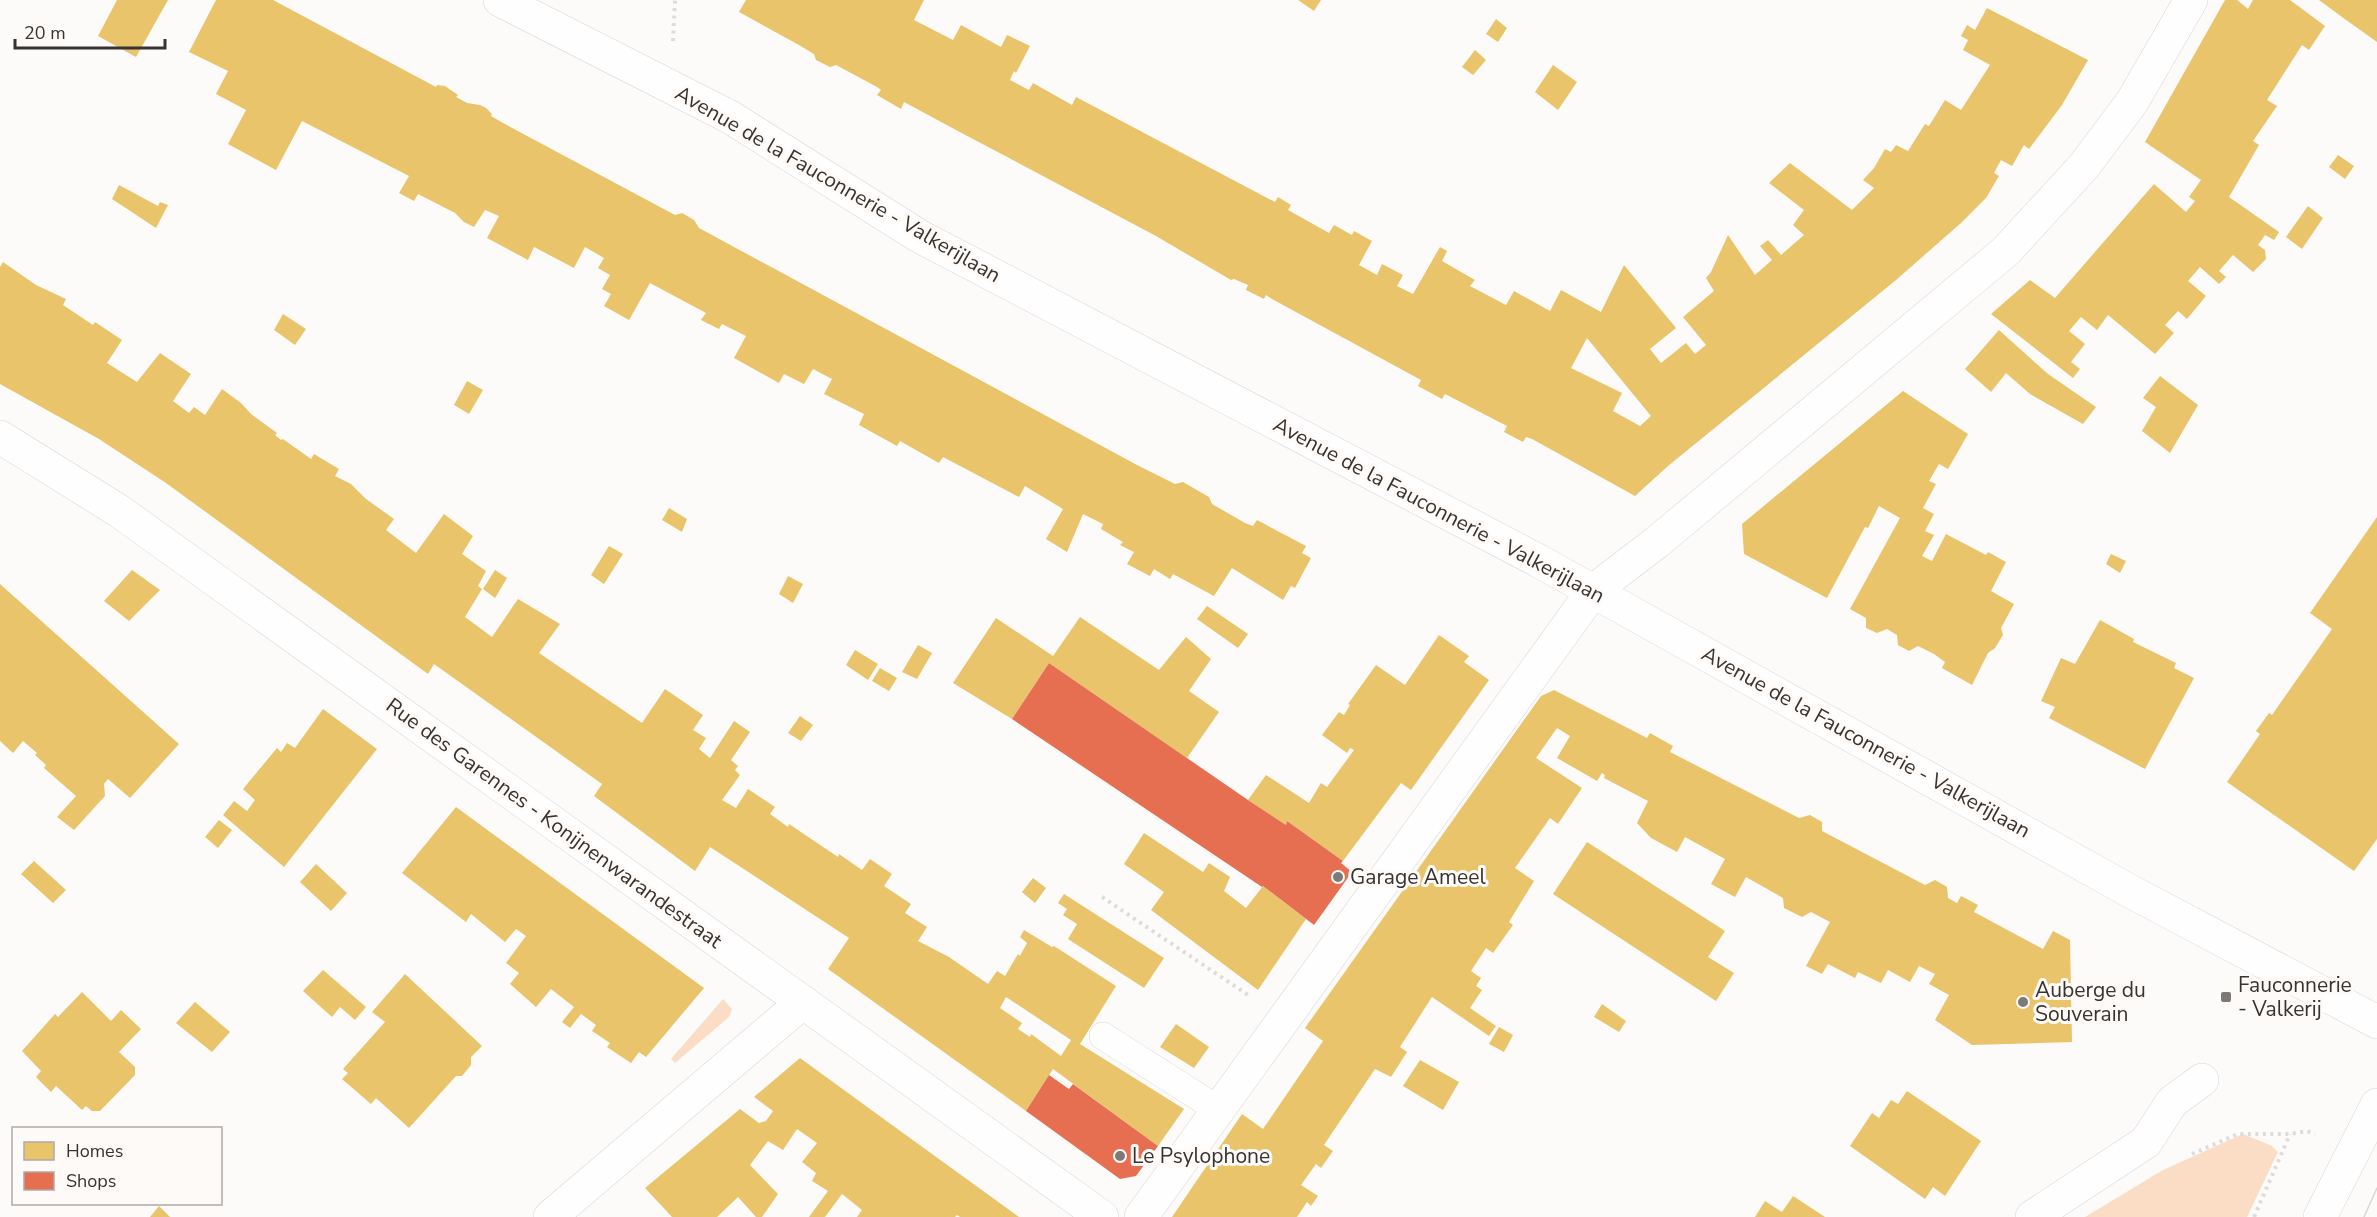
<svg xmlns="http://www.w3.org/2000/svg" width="2377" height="1217" viewBox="0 0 2377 1217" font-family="'Nunito Sans',sans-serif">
<rect width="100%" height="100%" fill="#fdfbf9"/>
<g fill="#faddc4">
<path d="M 723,999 L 732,1009 L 729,1017 L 675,1063 L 671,1059 Z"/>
<path d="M 2243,1134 L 2272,1146 L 2278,1152 L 2247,1217 L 2085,1217 L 2163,1170 Z"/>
</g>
<g fill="#e9c46a" fill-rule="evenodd">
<path d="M 117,0 L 168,0 L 136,57 L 98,36 Z"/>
<path d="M 216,0 L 273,0 L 436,87 L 437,85 L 445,86 L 458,95 L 456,97 L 467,103 L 480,105 L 486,108 L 492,114 L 491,116 L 503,123 L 675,215 L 682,213 L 694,220 L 699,228 L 1137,465 L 1175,484 L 1183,482 L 1209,497 L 1212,504 L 1245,523 L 1253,526 L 1257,520 L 1306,546 L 1302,553 L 1311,558 L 1295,588 L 1291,586 L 1283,600 L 1232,568 L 1214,596 L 1173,574 L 1170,579 L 1154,569 L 1150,576 L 1127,564 L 1134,552 L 1120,545 L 1123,542 L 1101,529 L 1103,524 L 1083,514 L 1067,552 L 1046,539 L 1063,509 L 1025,486 L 1019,497 L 943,457 L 939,463 L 900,441 L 897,446 L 859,425 L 864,414 L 824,394 L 832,379 L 813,369 L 804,384 L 784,374 L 779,383 L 734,358 L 746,336 L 722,324 L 719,329 L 701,320 L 706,313 L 650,283 L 629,320 L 604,306 L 611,294 L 602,289 L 610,275 L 598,268 L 604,258 L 585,247 L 574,268 L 534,247 L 528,260 L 487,238 L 499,216 L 485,210 L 474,227 L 464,222 L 455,213 L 418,194 L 414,201 L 399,193 L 409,176 L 302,121 L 276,170 L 228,144 L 246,110 L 216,94 L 228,71 L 189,52 Z"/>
<path d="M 746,0 L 924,0 L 914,20 L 953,40 L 961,25 L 1001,47 L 1007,35 L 1030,46 L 1016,73 L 1014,71 L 1010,80 L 1029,90 L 1033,83 L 1072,105 L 1076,97 L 1275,202 L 1278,197 L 1291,205 L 1288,210 L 1329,233 L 1334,225 L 1352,235 L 1354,231 L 1372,241 L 1359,265 L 1377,275 L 1382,264 L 1403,275 L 1397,286 L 1413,294 L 1440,247 L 1447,251 L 1442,261 L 1475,280 L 1470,286 L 1506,305 L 1514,291 L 1550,311 L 1561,290 L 1601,312 L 1624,265 L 1676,328 L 1650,349 L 1661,363 L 1686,343 L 1695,354 L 1706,345 L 1683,317 L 1714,291 L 1706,278 L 1711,272 L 1728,235 L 1755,275 L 1772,260 L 1760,246 L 1768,240 L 1781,255 L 1804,235 L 1793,225 L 1804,210 L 1769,183 L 1790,163 L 1852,210 L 1874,188 L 1863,180 L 1874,168 L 1885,149 L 1891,152 L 1896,145 L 1908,151 L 1925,124 L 1929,126 L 1945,100 L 1961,110 L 1990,65 L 1963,50 L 1968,40 L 1961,36 L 1967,25 L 1975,30 L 1987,8 L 2088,60 L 2062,105 L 2029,149 L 2024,145 L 2012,166 L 2001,160 L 1994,173 L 1999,176 L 1986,198 L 1961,223 L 1896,280 L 1668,466 L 1635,496 L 1532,439 L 1526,437 L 1523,442 L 1504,432 L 1507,426 L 1445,394 L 1442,399 L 1418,386 L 1421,380 L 1272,299 L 1266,295 L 1264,299 L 1246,290 L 1248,285 L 1234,279 L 1231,280 L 1156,236 L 956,130 L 904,102 L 901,109 L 877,95 L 881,90 L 877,87 L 836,65 L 830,67 L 816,60 L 814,54 L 799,45 L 739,12 ZM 1587,338 L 1651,416 L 1640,426 L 1613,411 L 1622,393 L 1571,368 Z"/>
<path d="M 1298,0 L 1321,0 L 1314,11 Z"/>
<path d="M 2225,0 L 2237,0 L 2248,9 L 2253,0 L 2290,0 L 2325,26 L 2309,50 L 2302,45 L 2267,100 L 2277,106 L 2253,141 L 2259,145 L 2229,197 L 2279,232 L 2274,240 L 2265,235 L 2258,245 L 2265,250 L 2266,259 L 2253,272 L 2233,255 L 2219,271 L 2226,277 L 2219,284 L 2200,267 L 2188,281 L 2206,296 L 2187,319 L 2178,311 L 2165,325 L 2174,333 L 2155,354 L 2108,315 L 2097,330 L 2081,317 L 2069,331 L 2085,344 L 2071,362 L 2080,369 L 2073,378 L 1991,314 L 2030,280 L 2055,298 L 2154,184 L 2186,212 L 2195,201 L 2189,197 L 2201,180 L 2145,142 Z"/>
<path d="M 2319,0 L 2377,0 L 2377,42 L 2342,17 Z"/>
<path d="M 1496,19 L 1507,28 L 1498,42 L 1486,34 Z"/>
<path d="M 1475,50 L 1486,60 L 1473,75 L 1462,67 Z"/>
<path d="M 1553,65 L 1577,82 L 1558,110 L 1535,92 Z"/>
<path d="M 2338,155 L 2354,166 L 2345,179 L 2329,167 Z"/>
<path d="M 119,185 L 158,206 L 160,202 L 168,205 L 156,228 L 112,199 Z"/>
<path d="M 2308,206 L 2323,218 L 2302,249 L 2286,237 Z"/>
<path d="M 3,262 L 36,285 L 66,299 L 63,305 L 93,325 L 95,322 L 122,340 L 107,363 L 137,382 L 160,353 L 191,374 L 173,401 L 189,413 L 194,407 L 205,415 L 222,389 L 241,403 L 251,414 L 277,433 L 275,435 L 281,440 L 283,439 L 311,459 L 314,454 L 339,469 L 335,476 L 351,484 L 366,499 L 394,519 L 386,530 L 416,553 L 444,514 L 473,536 L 462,554 L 486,571 L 478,586 L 482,589 L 465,617 L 492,637 L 518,599 L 560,624 L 539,653 L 642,723 L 665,689 L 703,715 L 693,730 L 706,738 L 699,749 L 710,758 L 734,721 L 750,732 L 731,760 L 738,766 L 735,770 L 740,775 L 722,800 L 736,808 L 748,789 L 775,807 L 770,814 L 788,827 L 789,824 L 838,857 L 839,854 L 862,870 L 870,859 L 892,874 L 884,886 L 911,904 L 905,913 L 927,927 L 918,941 L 949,957 L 988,984 L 997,971 L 1005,976 L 1018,954 L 1020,956 L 1027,943 L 1020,937 L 1024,930 L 1052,947 L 1054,946 L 1116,986 L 1080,1044 L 1184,1109 L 1158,1146 L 1053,1069 L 1026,1111 L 828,969 L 849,938 L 710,847 L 695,871 L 594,796 L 602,784 L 434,664 L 428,674 L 166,483 L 99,439 L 0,384 L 0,267 ZM 1006,997 L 1071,1040 L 1061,1056 L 1031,1034 L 1030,1037 L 1018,1029 L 1022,1023 L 1000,1008 Z"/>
<path d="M 283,314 L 306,329 L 295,345 L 274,330 Z"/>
<path d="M 1999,330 L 2048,374 L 2096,407 L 2083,424 L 2030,394 L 2006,373 L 1991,392 L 1965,369 Z"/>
<path d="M 2160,376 L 2198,405 L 2170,453 L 2142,431 L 2156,407 L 2143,398 Z"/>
<path d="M 467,381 L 483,390 L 469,414 L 454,405 Z"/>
<path d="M 1903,391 L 1968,434 L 1948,469 L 1939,464 L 1929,481 L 1936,484 L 1923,508 L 1934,514 L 1925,531 L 1934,535 L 1922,556 L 1932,561 L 1946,534 L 1986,555 L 1988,552 L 2006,562 L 1991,591 L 2014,604 L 2001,628 L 2003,635 L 1995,648 L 1988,653 L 1972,685 L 1942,668 L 1945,662 L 1934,654 L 1918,646 L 1909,651 L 1898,645 L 1897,635 L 1887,629 L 1877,633 L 1866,628 L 1866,618 L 1850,609 L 1900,518 L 1879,506 L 1868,528 L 1865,527 L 1827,598 L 1744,554 L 1742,524 Z"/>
<path d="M 669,508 L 687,519 L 682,532 L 662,520 Z"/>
<path d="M 2377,517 L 2377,839 L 2354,871 L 2227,782 L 2260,734 L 2256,731 L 2269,713 L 2272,715 L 2332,629 L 2310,613 Z"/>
<path d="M 609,546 L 623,554 L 604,584 L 591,575 Z"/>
<path d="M 2111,554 L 2126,561 L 2120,573 L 2106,564 Z"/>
<path d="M 132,570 L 160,590 L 129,621 L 104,601 Z"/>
<path d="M 495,570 L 507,578 L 495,598 L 483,589 Z"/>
<path d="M 788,576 L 803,584 L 793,603 L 779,594 Z"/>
<path d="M 0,584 L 179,744 L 130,798 L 108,779 L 104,784 L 105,796 L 74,830 L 57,817 L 76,796 L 44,768 L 46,765 L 35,755 L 37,753 L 23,741 L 13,753 L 0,741 Z"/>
<path d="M 1207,606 L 1248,634 L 1238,648 L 1197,619 Z"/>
<path d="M 1080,617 L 1159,670 L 1186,637 L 1211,659 L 1189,691 L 1219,712 L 1187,758 L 1049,663 L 1012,719 L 953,683 L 996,618 L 1053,656 Z"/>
<path d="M 2100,620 L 2134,639 L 2133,642 L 2176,663 L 2174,668 L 2194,678 L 2145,769 L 2049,718 L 2055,707 L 2041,701 L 2061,658 L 2075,664 Z"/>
<path d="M 1439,635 L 1469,656 L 1464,662 L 1489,680 L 1411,790 L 1401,783 L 1343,861 L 1287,821 L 1286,825 L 1248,800 L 1266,775 L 1309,803 L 1321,783 L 1327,787 L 1354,750 L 1350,748 L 1347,753 L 1322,735 L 1339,712 L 1344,715 L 1350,705 L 1348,704 L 1376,665 L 1405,685 Z"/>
<path d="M 918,645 L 932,653 L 917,679 L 902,672 Z"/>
<path d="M 855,650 L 878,664 L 868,680 L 846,665 Z"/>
<path d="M 880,668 L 897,678 L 889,691 L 872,681 Z"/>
<path d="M 1554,690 L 1647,738 L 1650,733 L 1673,746 L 1670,752 L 1799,818 L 1810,815 L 1822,822 L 1822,831 L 1925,885 L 1935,880 L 1947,887 L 1948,898 L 1957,903 L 1961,896 L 1978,905 L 1974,912 L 2043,949 L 2053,931 L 2070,940 L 2072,1042 L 1972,1045 L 1935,1020 L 1949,995 L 1929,984 L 1935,974 L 1919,966 L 1910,982 L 1888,970 L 1881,983 L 1858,972 L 1855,978 L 1828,964 L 1822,974 L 1806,966 L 1830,922 L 1811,912 L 1802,917 L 1784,908 L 1783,898 L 1746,877 L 1735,897 L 1711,884 L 1725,859 L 1685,837 L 1677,852 L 1651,838 L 1637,823 L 1648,801 L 1604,778 L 1605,775 L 1602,773 L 1597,781 L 1557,758 L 1570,736 L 1557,728 L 1536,758 L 1582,788 L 1558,824 L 1550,818 L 1515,868 L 1534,881 L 1509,922 L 1513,925 L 1493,953 L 1486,948 L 1471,971 L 1481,978 L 1476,986 L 1482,990 L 1470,1008 L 1496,1026 L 1489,1036 L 1432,997 L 1400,1047 L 1407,1052 L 1391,1077 L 1375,1069 L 1324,1145 L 1333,1151 L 1321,1168 L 1316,1164 L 1301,1185 L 1318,1196 L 1311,1206 L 1307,1202 L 1297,1217 L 1172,1217 L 1242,1114 L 1263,1129 L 1323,1041 L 1305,1028 L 1541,696 Z"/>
<path d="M 323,709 L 377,749 L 284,867 L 223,815 L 234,801 L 247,811 L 255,800 L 243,789 L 277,748 L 281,752 L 287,743 L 295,748 Z"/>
<path d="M 800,716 L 813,725 L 801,741 L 788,733 Z"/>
<path d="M 456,807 L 704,988 L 646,1057 L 639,1052 L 631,1063 L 607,1047 L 610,1043 L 592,1031 L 596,1025 L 581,1014 L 570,1028 L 562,1022 L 574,1007 L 551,989 L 536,1007 L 510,984 L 519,973 L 506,963 L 526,936 L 516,929 L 505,942 L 471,914 L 466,922 L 402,873 Z"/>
<path d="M 219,820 L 232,830 L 218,848 L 205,837 Z"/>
<path d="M 1144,833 L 1203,872 L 1209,863 L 1230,877 L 1224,891 L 1246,908 L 1263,886 L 1306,919 L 1258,990 L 1151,910 L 1164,892 L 1124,864 Z"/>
<path d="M 1587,842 L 1725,931 L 1708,957 L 1734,973 L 1716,1001 L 1553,894 Z"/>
<path d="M 34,861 L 66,890 L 53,903 L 21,874 Z"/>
<path d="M 316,864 L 347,893 L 331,911 L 300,882 Z"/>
<path d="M 1033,878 L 1046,888 L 1035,903 L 1022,892 Z"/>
<path d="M 1064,894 L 1164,958 L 1144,988 L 1068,939 L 1077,924 L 1063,915 L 1067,909 L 1058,903 Z"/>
<path d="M 323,970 L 366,1007 L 355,1020 L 340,1007 L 332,1017 L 303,991 Z"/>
<path d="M 405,974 L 482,1046 L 471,1057 L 471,1065 L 462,1076 L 456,1076 L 409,1128 L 376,1098 L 371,1104 L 342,1079 L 348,1073 L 343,1069 L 385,1022 L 372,1012 Z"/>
<path d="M 82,992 L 111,1021 L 121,1010 L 141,1029 L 119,1052 L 135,1067 L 135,1075 L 100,1111 L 92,1111 L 86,1106 L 82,1110 L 56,1086 L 51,1092 L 36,1077 L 41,1071 L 22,1051 L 55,1014 L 58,1017 Z"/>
<path d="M 195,1002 L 230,1032 L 212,1052 L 176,1023 Z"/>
<path d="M 1602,1004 L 1626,1021 L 1619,1032 L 1594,1017 Z"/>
<path d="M 1176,1024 L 1209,1047 L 1194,1068 L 1160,1047 Z"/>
<path d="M 1499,1027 L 1513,1035 L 1504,1052 L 1489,1044 Z"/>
<path d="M 800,1058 L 881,1117 L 1019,1217 L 960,1217 L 957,1215 L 955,1217 L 857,1217 L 862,1210 L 842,1194 L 825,1217 L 809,1217 L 828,1191 L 812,1181 L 816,1173 L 802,1162 L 817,1143 L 797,1129 L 783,1150 L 768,1141 L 750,1165 L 778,1194 L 762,1217 L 756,1217 L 738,1197 L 717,1217 L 672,1217 L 645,1188 L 740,1109 L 759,1123 L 766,1121 L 773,1111 L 754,1097 Z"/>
<path d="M 1420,1060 L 1459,1082 L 1443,1110 L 1403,1086 Z"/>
<path d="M 1907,1091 L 1981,1141 L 1945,1196 L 1933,1187 L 1925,1199 L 1850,1146 L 1872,1113 L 1879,1118 L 1891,1100 L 1898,1104 Z"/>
<path d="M 1793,1196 L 1825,1217 L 1755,1217 L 1765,1201 L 1782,1212 Z"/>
<path d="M 159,1206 L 170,1217 L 150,1217 Z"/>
</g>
<g fill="#e76f51">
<path d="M 1049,663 L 1248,800 L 1286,825 L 1287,821 L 1343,861 L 1341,863 L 1352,872 L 1314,925 L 1263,886 L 1262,887 L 1012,719 Z"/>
<path d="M 1049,1075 L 1069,1089 L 1073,1084 L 1158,1146 L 1136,1176 L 1120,1179 L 1026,1111 Z"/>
</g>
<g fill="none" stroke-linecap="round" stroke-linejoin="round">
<defs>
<path id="lane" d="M 1103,1036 L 1219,1110"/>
<g id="street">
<path d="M 0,437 L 119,511 L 1102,1217"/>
<path d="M 550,1217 L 803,1002"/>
<path d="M 1141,1217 L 1593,591 L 1657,542 L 2006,251 L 2084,166 L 2132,102 L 2191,0"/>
<path d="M 2032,1217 L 2146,1142 L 2172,1102 L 2202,1080"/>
</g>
<path id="secondary" d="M 500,0 L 730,117 L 919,236 L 1539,561 L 2128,890 L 2377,1022"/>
<path id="primary" d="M 2320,1217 L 2377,1105"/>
</defs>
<use href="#lane" stroke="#d8d6d4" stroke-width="28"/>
<use href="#street" stroke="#d8d6d4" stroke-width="34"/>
<use href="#secondary" stroke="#d8d6d4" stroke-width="34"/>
<use href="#primary" stroke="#d8d6d4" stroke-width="34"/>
<g stroke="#dddcdc" stroke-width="4" stroke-dasharray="3 4.5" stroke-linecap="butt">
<path d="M 673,41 L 675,0"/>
<path d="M 1102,897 L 1248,995"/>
<path d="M 2192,1154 L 2238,1134 L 2290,1134 L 2307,1131 L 2315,1134"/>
<path d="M 2254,1217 L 2290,1134"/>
</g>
<use href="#lane" stroke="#fffefe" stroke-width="27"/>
<use href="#street" stroke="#fffefe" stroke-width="33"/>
<use href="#secondary" stroke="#fffefe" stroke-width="33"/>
<use href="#primary" stroke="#fffefe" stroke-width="33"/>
<path stroke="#d8d6d6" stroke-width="1.5" d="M 2364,1217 L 2377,1188"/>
</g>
<g fill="#7c7977" stroke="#fefaf8" stroke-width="2">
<circle cx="1338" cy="877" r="6"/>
<rect x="2220" y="991" width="12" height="12" rx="3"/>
<circle cx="2023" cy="1002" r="6"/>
<circle cx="1120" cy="1156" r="6"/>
</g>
<g text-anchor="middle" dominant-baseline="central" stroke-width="6" stroke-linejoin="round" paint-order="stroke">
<g font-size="21" fill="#363331" stroke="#fefaf8">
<text transform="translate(838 184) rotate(30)">Avenue de la Fauconnerie - Valkerijlaan</text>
<text transform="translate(1439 510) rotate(28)">Avenue de la Fauconnerie - Valkerijlaan</text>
<text transform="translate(1866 742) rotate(29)">Avenue de la Fauconnerie - Valkerijlaan</text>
<text transform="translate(554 823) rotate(36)">Rue des Garennes - Konijnenwarandestraat</text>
</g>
<g font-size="21" fill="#363331" stroke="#fefaf8" text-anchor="start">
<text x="1350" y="877">Garage Ameel</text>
<text x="2238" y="985">Fauconnerie<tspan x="2238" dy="24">- Valkerij</tspan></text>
<text x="2035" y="990">Auberge du<tspan x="2035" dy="24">Souverain</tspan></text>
<text x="1132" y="1156">Le Psylophone</text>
</g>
</g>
<rect x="12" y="1127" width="210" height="78" fill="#fefaf8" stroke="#aeaaa8" stroke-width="1.5"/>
<rect x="24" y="1142" width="30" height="18" fill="#e9c46a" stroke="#aeaaa8" stroke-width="1.5"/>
<text x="66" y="1157" font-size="18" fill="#363331">Homes</text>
<rect x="24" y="1172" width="30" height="18" fill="#e76f51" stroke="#aeaaa8" stroke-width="1.5"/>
<text x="66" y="1187" font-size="18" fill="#363331">Shops</text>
<path d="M15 39v9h150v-9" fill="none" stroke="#363331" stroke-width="3"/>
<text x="24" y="39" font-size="18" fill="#363331" stroke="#fefaf8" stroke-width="4.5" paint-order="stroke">20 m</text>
</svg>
